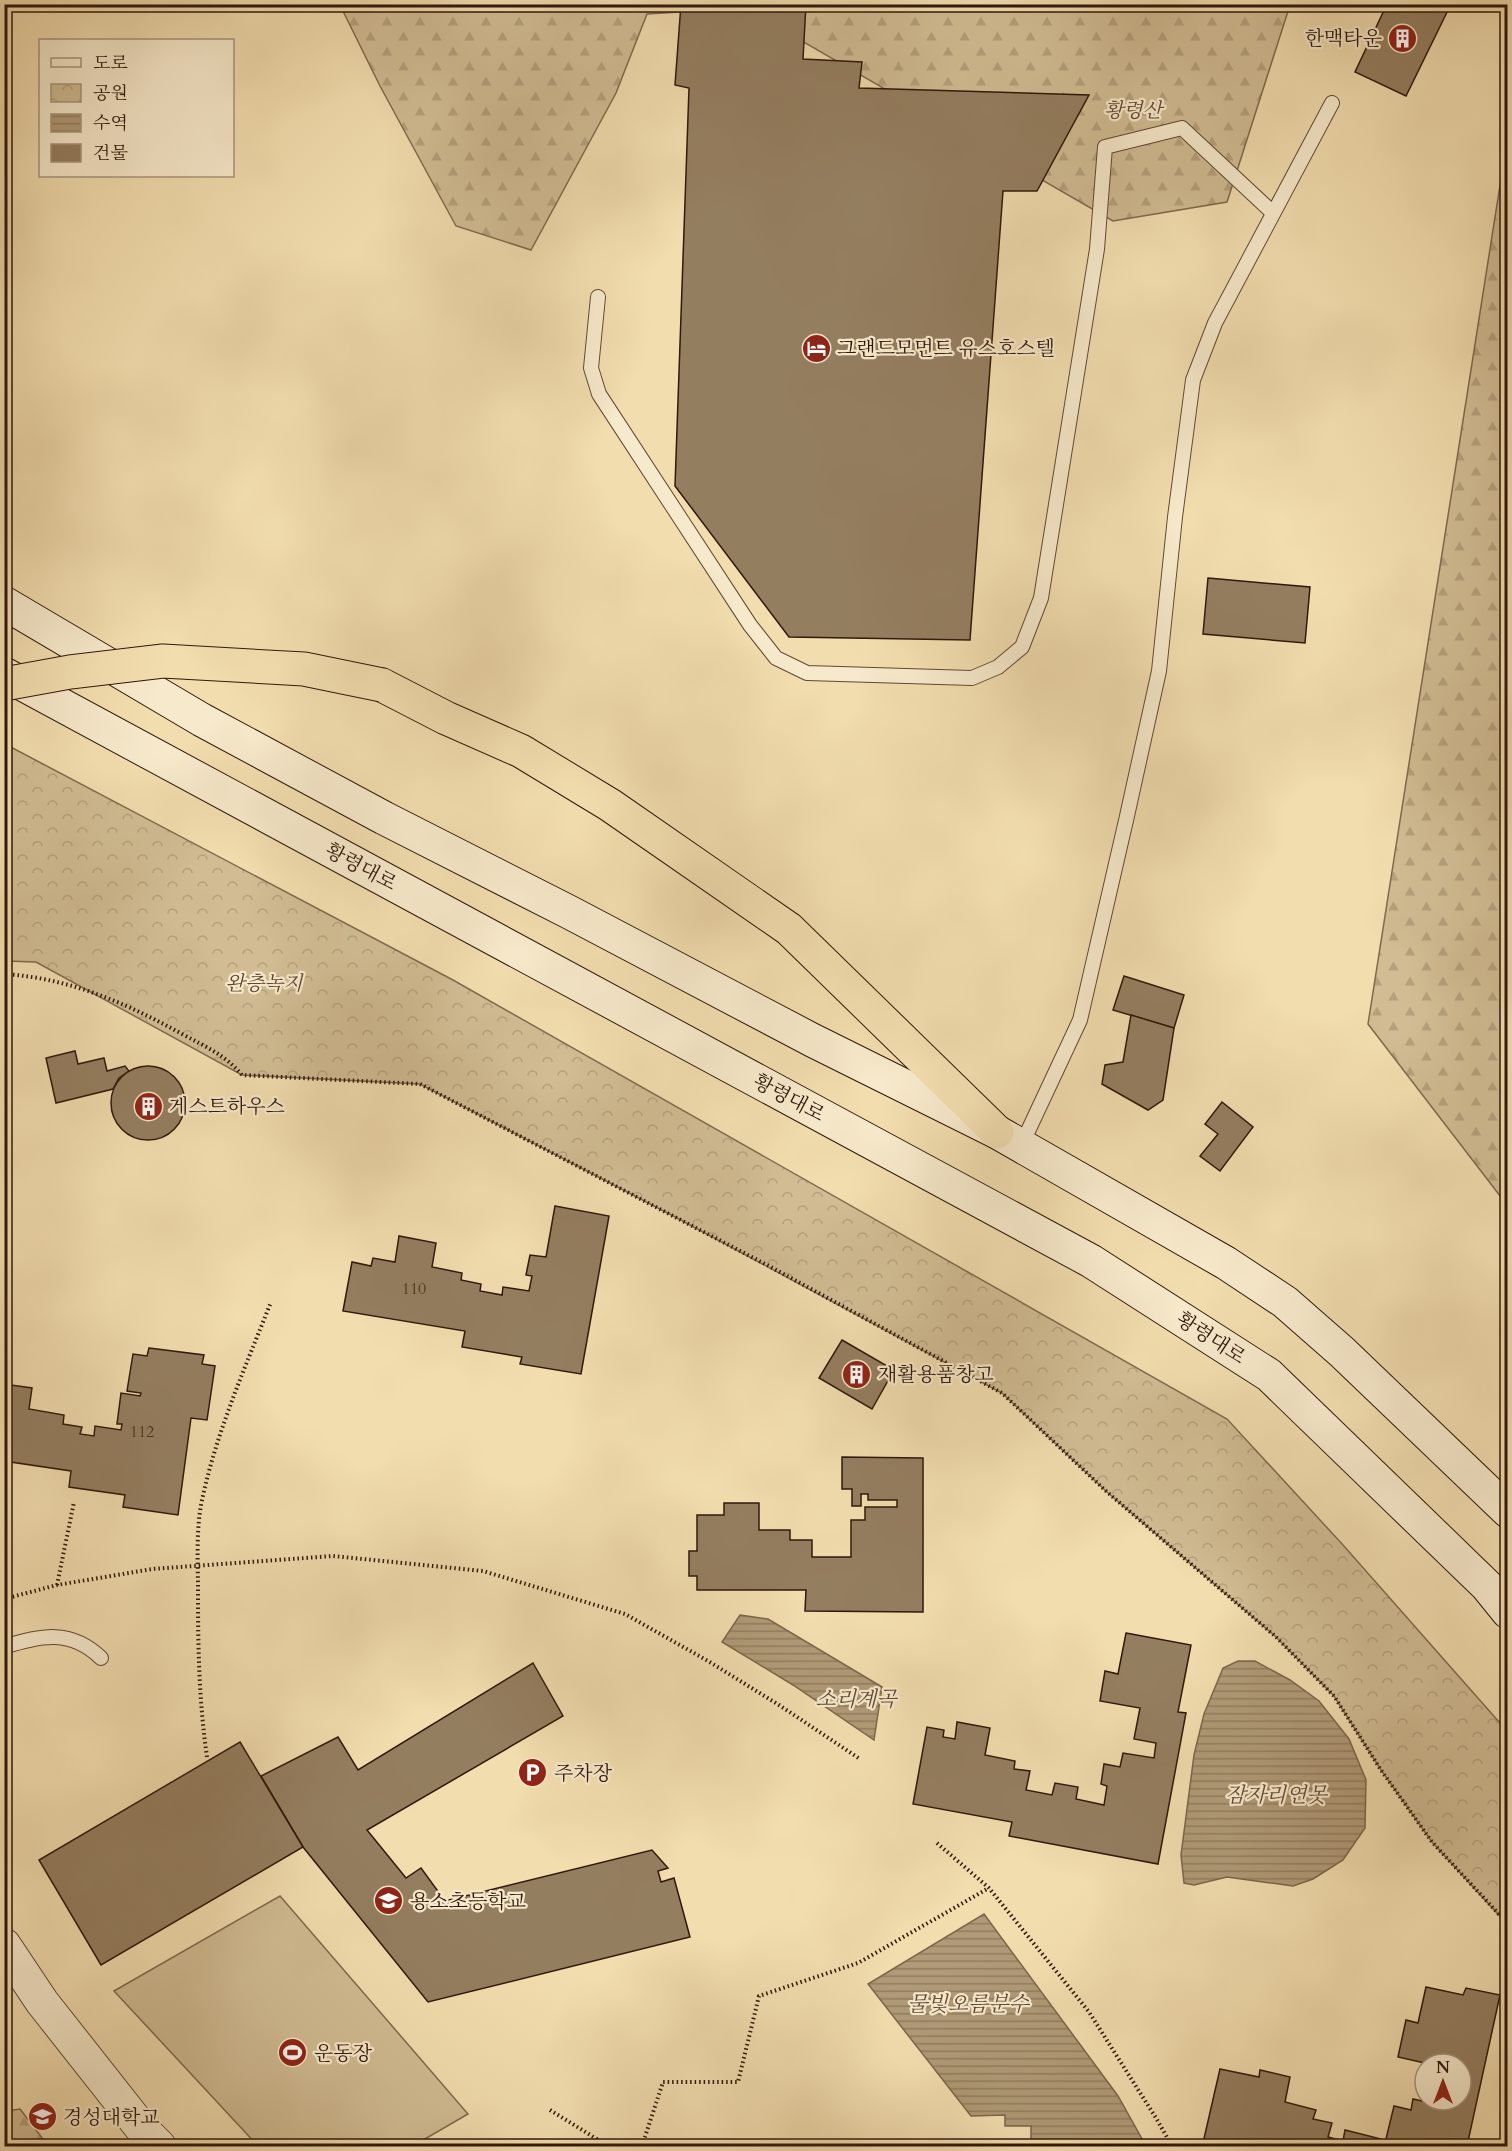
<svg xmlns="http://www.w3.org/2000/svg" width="1512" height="2151" viewBox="0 0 1512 2151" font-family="Cardo,'Noto Serif KR',serif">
<defs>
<pattern id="forest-firs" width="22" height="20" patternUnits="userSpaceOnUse" patternTransform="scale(1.5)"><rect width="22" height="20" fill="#d1bc93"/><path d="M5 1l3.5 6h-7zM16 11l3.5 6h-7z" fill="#b4a17d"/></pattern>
<pattern id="park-crowns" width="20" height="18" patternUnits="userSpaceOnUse" patternTransform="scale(1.5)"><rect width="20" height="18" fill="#d1bc93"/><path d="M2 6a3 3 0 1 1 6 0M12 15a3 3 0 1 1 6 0" fill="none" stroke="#b4a17d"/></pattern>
<pattern id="water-rules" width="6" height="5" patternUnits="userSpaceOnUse" patternTransform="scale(1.5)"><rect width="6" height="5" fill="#b09a77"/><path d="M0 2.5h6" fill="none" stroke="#907d60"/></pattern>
</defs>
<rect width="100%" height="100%" fill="#f2ddaf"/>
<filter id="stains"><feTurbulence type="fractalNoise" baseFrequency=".00333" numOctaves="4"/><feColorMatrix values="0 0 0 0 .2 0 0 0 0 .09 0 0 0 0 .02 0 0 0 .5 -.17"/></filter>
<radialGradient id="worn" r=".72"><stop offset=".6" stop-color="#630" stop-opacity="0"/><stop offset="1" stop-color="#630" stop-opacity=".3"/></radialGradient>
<path fill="#d1bc93" stroke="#806a4e" stroke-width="1.5" d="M 280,1896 L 468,2114 L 413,2146 L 258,2146 L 114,1991 Z"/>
<g fill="url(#forest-firs)" stroke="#806a4e" stroke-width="1.5">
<path d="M 340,5 L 1290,5 L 1227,202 L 1113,221 L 745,8 L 647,14 L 616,93 L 531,250 L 456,226 L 380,86 Z"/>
<path d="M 1507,141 L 1508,1205 L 1507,1205 L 1368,1024 Z"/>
<path d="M 20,2109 L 46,2143 L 50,2146 L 5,2146 L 5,2115 L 7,2111 Z"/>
</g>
<path fill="url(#park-crowns)" stroke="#806a4e" stroke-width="1.5" d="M 5,744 L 453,980 L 1227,1419 L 1343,1545 L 1507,1731 L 1507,1924 L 1432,1842 L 1381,1770 L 1334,1696 L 1275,1636 L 1107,1492 L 1002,1393 L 677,1218 L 420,1084 L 242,1075 L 36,962 L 5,961 Z"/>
<g fill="url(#water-rules)" stroke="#7c664b" stroke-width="1.5">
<path d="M 740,1615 L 768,1619 L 882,1687 L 874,1740 L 793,1685 L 722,1642 Z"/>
<path d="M 1238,1661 L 1255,1661 L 1290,1680 L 1319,1701 L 1349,1739 L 1366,1780 L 1365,1828 L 1343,1860 L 1313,1879 L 1293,1886 L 1227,1877 L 1194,1885 L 1184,1883 L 1181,1855 L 1194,1755 L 1204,1714 L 1223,1668 Z"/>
<path d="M 984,1914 L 1118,2096 L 1146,2146 L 1031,2146 L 1031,2126 L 1005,2126 L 1005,2115 L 971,2116 L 868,1984 Z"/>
</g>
<g fill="#947e60" stroke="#2f180a" stroke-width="1.5">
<path d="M 681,4 L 806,4 L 803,59 L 862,62 L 859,88 L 1089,95 L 1037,191 L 1003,191 L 970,640 L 789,637 L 675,486 L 689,88 L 675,85 Z"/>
<path d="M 1387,4 L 1451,4 L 1406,96 L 1355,72 Z"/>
<path d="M 1208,578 L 1310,587 L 1305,643 L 1203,634 Z"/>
<path d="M 1124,976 L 1184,995 L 1174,1028 L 1113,1010 Z"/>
<path d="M 1131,1015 L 1174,1028 L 1163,1100 L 1148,1110 L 1102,1084 L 1105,1065 L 1123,1062 Z"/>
<path d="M 4,1033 L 8,1033 L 4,1056 Z"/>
<path d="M 75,1051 L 78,1064 L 104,1058 L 107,1071 L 125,1066 L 129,1071 L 119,1078 L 113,1089 L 56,1103 L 46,1058 Z"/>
<circle cx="148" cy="1103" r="37"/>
<path d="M 1222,1102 L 1253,1127 L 1220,1171 L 1200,1156 L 1218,1134 L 1205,1124 Z"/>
<path d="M 555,1206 L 609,1216 L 581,1374 L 520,1364 L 522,1357 L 462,1347 L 465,1331 L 343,1311 L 352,1262 L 371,1266 L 373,1258 L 395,1262 L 399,1236 L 436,1243 L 432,1267 L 462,1273 L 461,1280 L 481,1284 L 480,1291 L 502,1295 L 503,1287 L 529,1291 L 532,1276 L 526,1275 L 530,1255 L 546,1257 Z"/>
<path d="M 842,1340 L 894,1370 L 872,1409 L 819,1378 Z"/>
<path d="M 149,1348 L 204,1355 L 202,1364 L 215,1366 L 207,1420 L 191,1418 L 178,1515 L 123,1507 L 125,1495 L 69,1487 L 71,1471 L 4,1461 L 4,1384 L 32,1388 L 29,1409 L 64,1415 L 63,1424 L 82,1427 L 80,1434 L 94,1436 L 95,1426 L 121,1430 L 122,1424 L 117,1424 L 121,1393 L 140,1396 L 141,1393 L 127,1391 L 133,1354 L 147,1356 Z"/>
<path d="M 842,1457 L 923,1458 L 923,1612 L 805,1611 L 806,1590 L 697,1590 L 697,1576 L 689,1576 L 689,1551 L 697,1551 L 697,1515 L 724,1515 L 724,1503 L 759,1503 L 759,1530 L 790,1530 L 790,1540 L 812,1540 L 812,1557 L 851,1557 L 851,1520 L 865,1520 L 865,1507 L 897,1507 L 897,1500 L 868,1500 L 868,1494 L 861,1494 L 861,1506 L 852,1506 L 852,1489 L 842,1489 Z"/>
<path d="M 1126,1633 L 1191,1645 L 1178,1712 L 1186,1713 L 1158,1864 L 1009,1836 L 1012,1822 L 913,1804 L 927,1727 L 944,1730 L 943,1737 L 955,1739 L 957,1722 L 990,1728 L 985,1755 L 1015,1761 L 1014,1769 L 1030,1771 L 1026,1790 L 1052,1795 L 1055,1783 L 1078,1787 L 1076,1799 L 1104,1805 L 1107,1786 L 1101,1784 L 1104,1764 L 1120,1767 L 1123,1753 L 1154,1758 L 1156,1743 L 1134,1739 L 1140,1708 L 1100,1701 L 1105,1671 L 1118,1674 Z"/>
<path d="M 533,1663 L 563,1716 L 367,1830 L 406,1878 L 421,1868 L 445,1901 L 652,1850 L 668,1868 L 658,1871 L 661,1882 L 674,1878 L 690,1937 L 428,2002 L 303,1847 L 261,1776 L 338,1737 L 358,1770 Z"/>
<path d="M 240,1742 L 303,1847 L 101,1965 L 39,1860 Z"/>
<path d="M 1426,1987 L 1463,1995 L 1466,1988 L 1500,1995 L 1467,2146 L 1390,2146 L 1391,2144 L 1385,2143 L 1394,2106 L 1411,2110 L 1413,2099 L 1422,2101 L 1425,2086 L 1425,2100 L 1461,2100 L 1461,2064 L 1429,2064 L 1398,2057 L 1406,2020 L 1418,2023 Z"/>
<path d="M 1220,2069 L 1259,2077 L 1260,2070 L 1290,2077 L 1285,2102 L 1316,2110 L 1313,2119 L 1332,2123 L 1328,2137 L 1343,2141 L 1345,2130 L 1381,2139 L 1380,2145 L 1388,2146 L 1217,2146 L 1203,2143 Z"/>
</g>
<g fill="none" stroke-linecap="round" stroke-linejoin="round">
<defs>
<g id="service">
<path d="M 598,297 L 591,368 L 599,394 L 750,625 L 776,658 L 807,673 L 972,678 L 998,667 L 1022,647 L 1041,598 L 1097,249 L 1105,147 L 1182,128 L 1273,213"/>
<path d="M 1021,1146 L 1080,1020 L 1127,816 L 1159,671 L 1175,517 L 1193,380 L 1215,323 L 1332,103"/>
<path d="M 4,1647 C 41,1635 71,1629 101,1658"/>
</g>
<path id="tertiary" d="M 4,1945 L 42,2002 L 143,2130 L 159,2146"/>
<g id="secondary">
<path d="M 4,603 L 202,720 L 384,818 L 569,912 L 812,1040 L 997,1132 L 1226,1263 L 1285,1302 L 1342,1352 L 1508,1511"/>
<path d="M 4,674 L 1091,1261 L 1269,1375 L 1487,1586 L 1508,1612"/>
</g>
<path id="trunk" d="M 382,685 L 446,718 L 521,751 L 610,805 L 789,929 L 997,1132"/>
</defs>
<use href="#service" stroke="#604933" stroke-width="16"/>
<use href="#tertiary" stroke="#604933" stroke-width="35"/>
<use href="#secondary" stroke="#2f180a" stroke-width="35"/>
<use href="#trunk" stroke="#2f180a" stroke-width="35"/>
<g stroke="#2f180a" stroke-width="4" stroke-dasharray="1.5 3" stroke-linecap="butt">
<path d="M 4,974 C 69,978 126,1003 182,1034 C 206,1047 224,1054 242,1075 L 420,1084 L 767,1265 L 1002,1393 L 1107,1492 L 1275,1636 L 1334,1696 L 1381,1770 L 1432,1842 L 1508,1924"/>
<path d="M 57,1585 L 74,1502"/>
<path d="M 4,1599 L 57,1585 L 152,1569 L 333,1556 L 483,1571 L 625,1614 L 708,1661 L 779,1705 L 860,1759"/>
<path d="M 207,1757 C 199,1702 198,1648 198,1592 C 198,1564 196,1533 201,1505 C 215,1435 245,1368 271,1302"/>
<path d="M 937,1843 L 989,1888 L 1089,2012 L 1156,2118 L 1172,2146"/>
<path d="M 550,2110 L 608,2146"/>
<path d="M 642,2146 L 663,2082 L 738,2082 L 759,1996 L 858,1963 L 989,1888"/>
</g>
<use href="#service" stroke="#f7e9cb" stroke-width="14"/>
<use href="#tertiary" stroke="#f7e9cb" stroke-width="33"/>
<use href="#secondary" stroke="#f7e9cb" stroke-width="33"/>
<use href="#trunk" stroke="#f2ddaf" stroke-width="33"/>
<defs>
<path id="trunk-bridge" d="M 4,684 L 70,672 L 163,661 L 304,669 L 382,685"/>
</defs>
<use href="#trunk-bridge" stroke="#2f180a" stroke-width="35" stroke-linecap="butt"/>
<use href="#trunk-bridge" stroke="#f2ddaf" stroke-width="33"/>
</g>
<defs>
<symbol id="building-disc" viewBox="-11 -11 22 22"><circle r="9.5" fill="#8f2418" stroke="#f7e9cb"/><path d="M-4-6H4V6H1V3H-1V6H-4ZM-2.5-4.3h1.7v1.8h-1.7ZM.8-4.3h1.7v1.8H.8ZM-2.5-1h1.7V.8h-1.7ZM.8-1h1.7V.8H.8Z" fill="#fff"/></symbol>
<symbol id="hotel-disc" viewBox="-11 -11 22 22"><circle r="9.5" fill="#8f2418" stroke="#f7e9cb"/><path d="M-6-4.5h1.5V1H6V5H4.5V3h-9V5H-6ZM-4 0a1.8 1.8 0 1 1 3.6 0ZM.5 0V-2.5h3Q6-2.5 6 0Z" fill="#fff"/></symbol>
<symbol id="parking-disc" viewBox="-11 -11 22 22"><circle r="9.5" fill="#8f2418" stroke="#f7e9cb"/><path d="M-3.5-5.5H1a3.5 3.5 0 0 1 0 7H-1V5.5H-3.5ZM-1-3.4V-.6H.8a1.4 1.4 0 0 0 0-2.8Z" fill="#fff"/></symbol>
<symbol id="school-disc" viewBox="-11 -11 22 22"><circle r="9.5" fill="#8f2418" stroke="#f7e9cb"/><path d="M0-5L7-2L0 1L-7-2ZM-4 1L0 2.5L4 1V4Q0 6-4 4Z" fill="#fff"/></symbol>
<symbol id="stadium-disc" viewBox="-11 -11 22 22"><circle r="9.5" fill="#8f2418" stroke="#f7e9cb"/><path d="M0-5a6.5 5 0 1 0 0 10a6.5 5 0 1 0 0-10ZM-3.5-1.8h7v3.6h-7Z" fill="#fff"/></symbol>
<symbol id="university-disc" viewBox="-11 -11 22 22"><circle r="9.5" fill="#8f2418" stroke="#f7e9cb"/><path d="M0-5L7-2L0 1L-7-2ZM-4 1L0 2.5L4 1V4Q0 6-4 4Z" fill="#fff"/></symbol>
</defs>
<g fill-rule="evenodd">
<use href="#building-disc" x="1386" y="22" width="33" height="33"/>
<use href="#hotel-disc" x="800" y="332" width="33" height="33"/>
<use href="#building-disc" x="132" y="1090" width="33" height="33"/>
<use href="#building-disc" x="840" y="1358" width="33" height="33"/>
<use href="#parking-disc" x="516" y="1756" width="33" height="33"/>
<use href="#school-disc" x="372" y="1884" width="33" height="33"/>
<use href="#stadium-disc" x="276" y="2036" width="33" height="33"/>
<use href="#university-disc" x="26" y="2100" width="33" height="33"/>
</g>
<g text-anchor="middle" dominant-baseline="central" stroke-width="4.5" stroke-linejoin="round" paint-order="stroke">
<g font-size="16" fill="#483220">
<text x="414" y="1289">110</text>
<text x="142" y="1432">112</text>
</g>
<g font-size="20" fill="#2f180a" stroke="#f7e9cb" text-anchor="start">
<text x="1382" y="38" text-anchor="end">한맥타운</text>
<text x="837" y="348">그랜드모먼트 유스호스텔</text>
<text x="169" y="1106">게스트하우스</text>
<text x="878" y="1374">재활용품창고</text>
<text x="554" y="1773">주차장</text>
<text x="410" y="1901">용소초등학교</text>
<text x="314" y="2053">운동장</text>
<text x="63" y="2117">경성대학교</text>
</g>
<g font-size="20" font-style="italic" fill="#604933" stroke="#f7e9cb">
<text x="1133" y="110">황령산</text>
<text x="264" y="983">완층녹지</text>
</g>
<g font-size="20" fill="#2f180a" stroke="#f7e9cb">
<text transform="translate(361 867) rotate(28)">황령대로</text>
<text transform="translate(789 1098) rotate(28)">황령대로</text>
<text transform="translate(1211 1338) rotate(33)">황령대로</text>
</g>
<g font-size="21" font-style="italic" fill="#634c36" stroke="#f7e9cb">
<text x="856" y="1699">소리계곡</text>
<text x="1276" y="1795">잠자리연못</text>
<text x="968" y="2004">물빛오름분수</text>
</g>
</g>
<rect width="1512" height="2151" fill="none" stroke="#f2ddaf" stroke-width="24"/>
<rect x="6" y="6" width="1500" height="2139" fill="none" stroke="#2f180a" stroke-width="3"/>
<rect x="12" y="12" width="1488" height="2127" fill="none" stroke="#2f180a" stroke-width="1.5"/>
<rect x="39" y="39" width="195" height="138" fill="#f7e9cb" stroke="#a7957e" stroke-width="1.5"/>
<rect x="51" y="58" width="30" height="9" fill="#f7e9cb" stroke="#a7957e" stroke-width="1.5"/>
<text x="93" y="69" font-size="18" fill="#2f180a">도로</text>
<rect x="51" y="84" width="30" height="18" fill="url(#park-crowns)" stroke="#a7957e" stroke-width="1.5"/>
<text x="93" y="99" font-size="18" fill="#2f180a">공원</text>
<rect x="51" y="114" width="30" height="18" fill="url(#water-rules)" stroke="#a7957e" stroke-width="1.5"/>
<text x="93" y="129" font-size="18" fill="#2f180a">수역</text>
<rect x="51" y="144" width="30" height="18" fill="#947e60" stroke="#a7957e" stroke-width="1.5"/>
<text x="93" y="159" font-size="18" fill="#2f180a">건물</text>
<g transform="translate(1443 2082)"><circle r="28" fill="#f7e9cb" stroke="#a7957e" stroke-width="1.5"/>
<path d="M0-4.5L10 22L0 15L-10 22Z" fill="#8f2418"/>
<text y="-9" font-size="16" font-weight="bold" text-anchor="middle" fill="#2f180a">N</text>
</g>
<rect width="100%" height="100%" filter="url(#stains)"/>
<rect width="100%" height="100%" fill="url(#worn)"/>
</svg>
